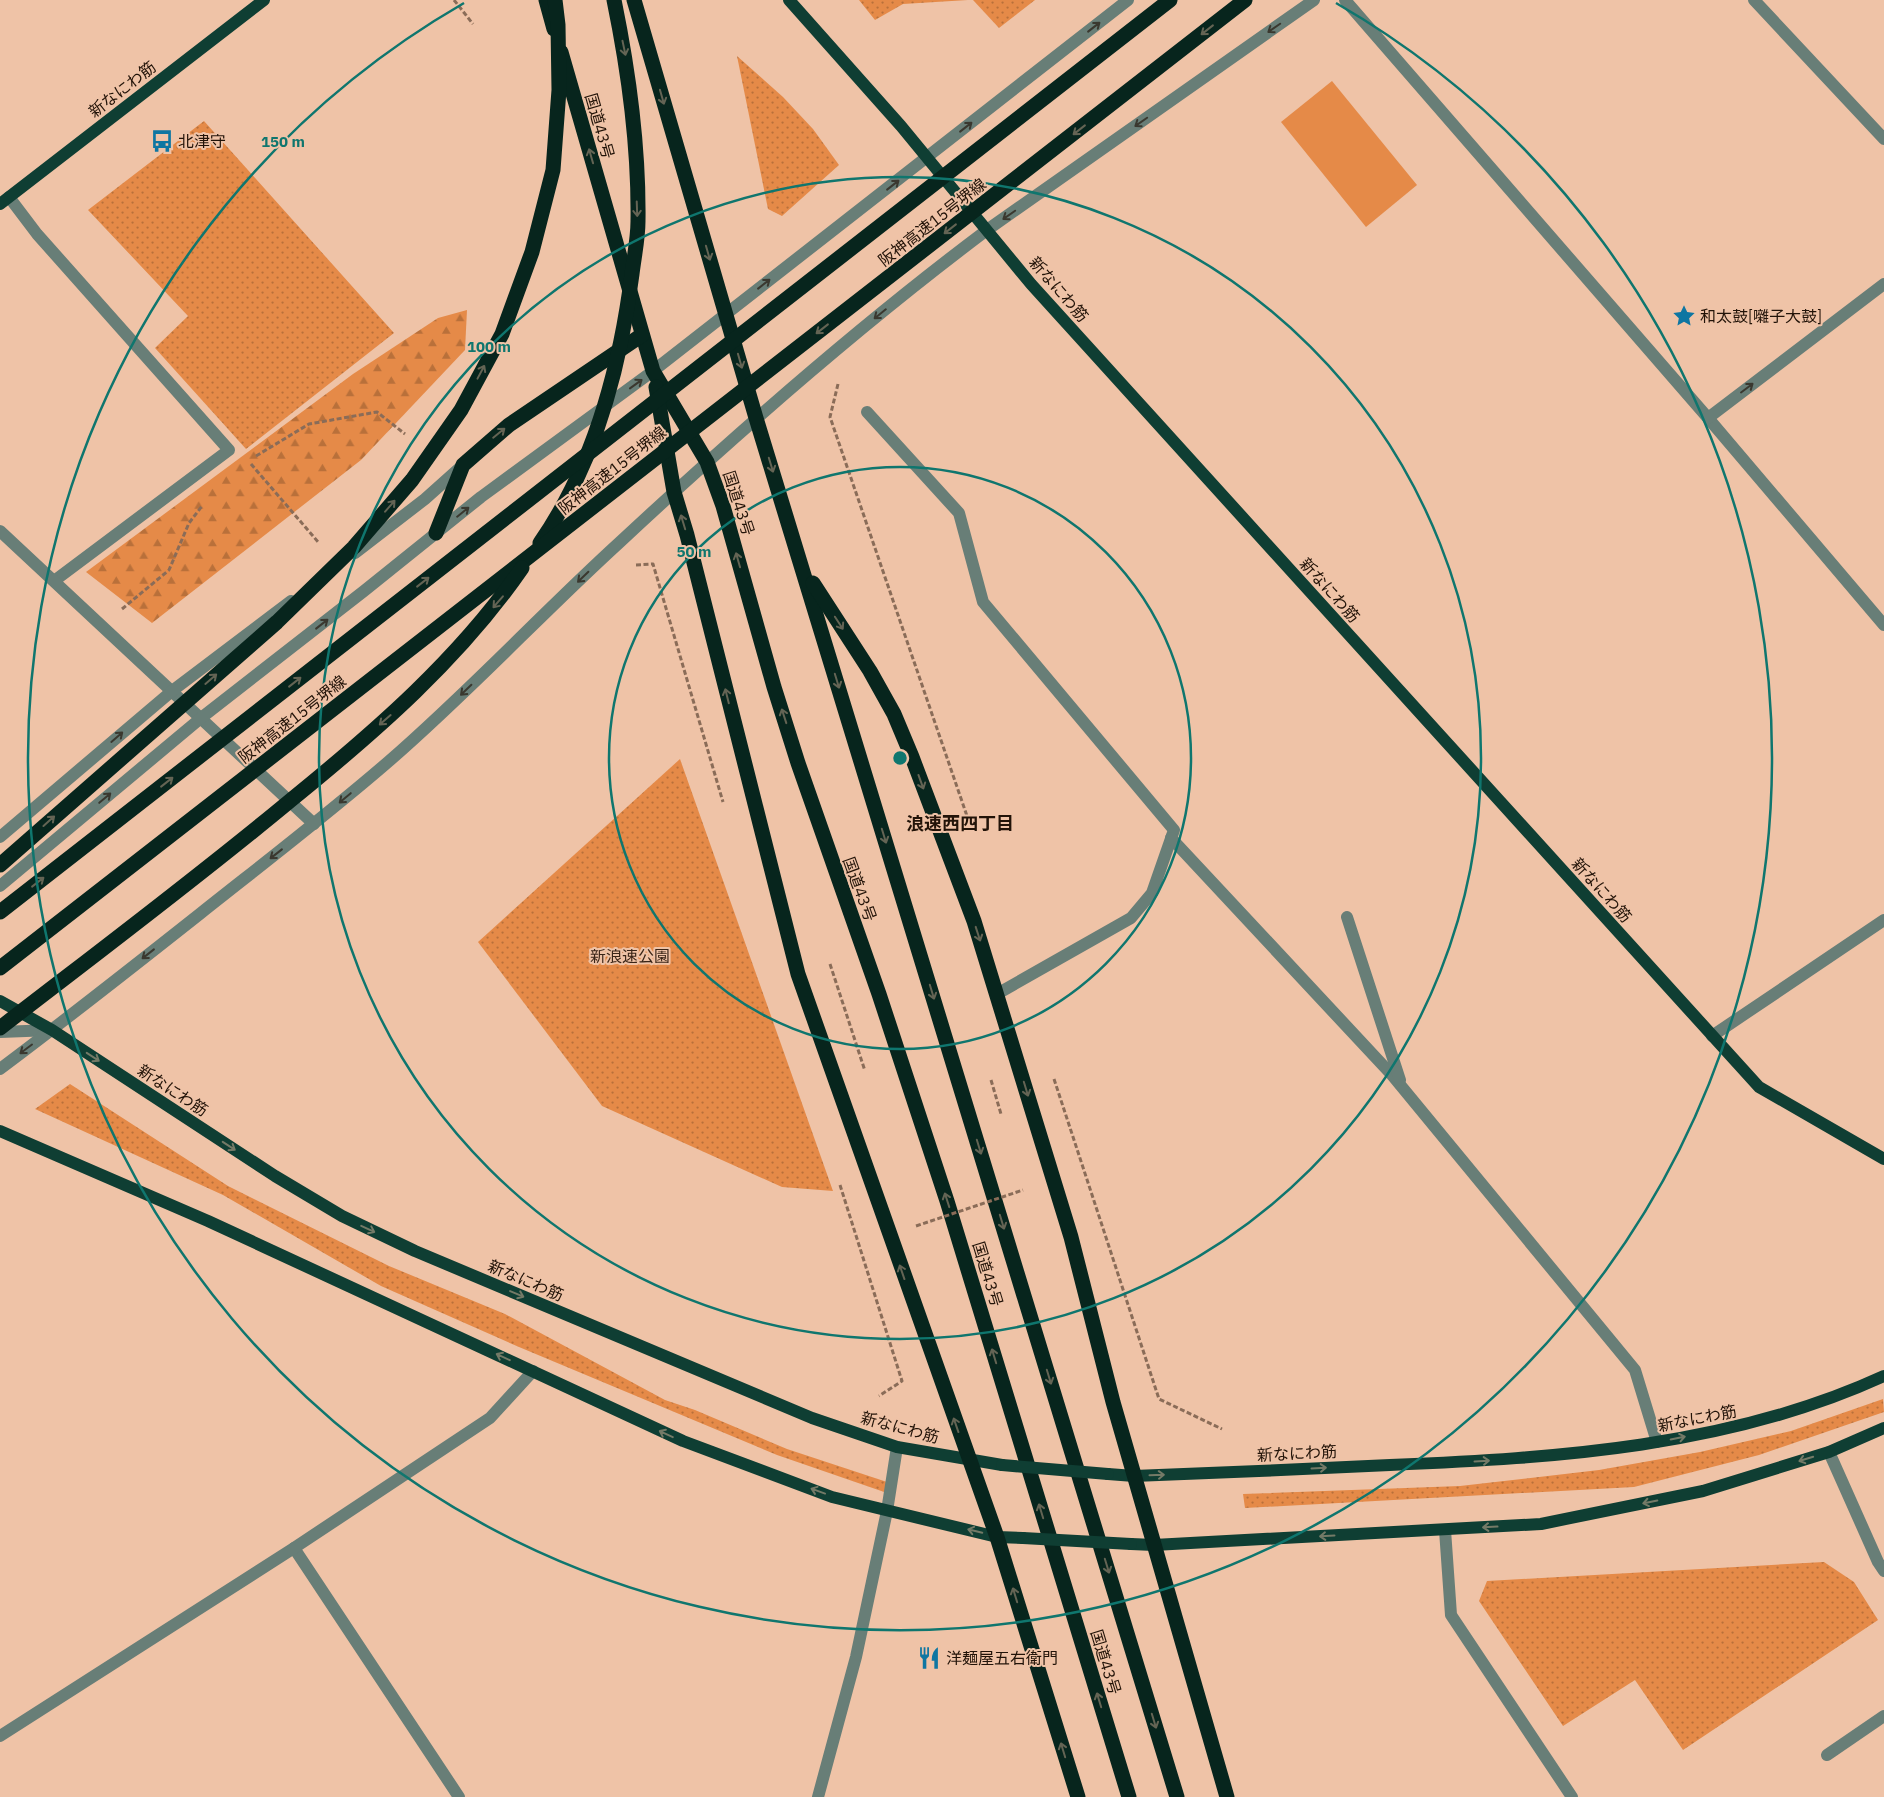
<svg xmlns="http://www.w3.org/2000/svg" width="1884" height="1797" viewBox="0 0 1884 1797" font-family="'IBM Plex Sans','Noto Sans JP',sans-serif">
<defs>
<pattern id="grass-dots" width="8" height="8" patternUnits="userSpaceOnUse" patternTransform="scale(1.25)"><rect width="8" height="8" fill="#e58a48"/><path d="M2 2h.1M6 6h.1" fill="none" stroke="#b9703a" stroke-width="1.8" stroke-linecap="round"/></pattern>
<pattern id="forest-firs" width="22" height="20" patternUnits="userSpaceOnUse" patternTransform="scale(1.25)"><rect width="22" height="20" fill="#e58a48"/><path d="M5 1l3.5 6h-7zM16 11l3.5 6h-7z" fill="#b9703a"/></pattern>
</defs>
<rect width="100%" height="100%" fill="#efc3a7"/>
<g fill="url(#grass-dots)">
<path d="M 859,0 L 968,0 L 903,4 L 875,20 Z"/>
<path d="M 973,0 L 1035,0 L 999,28 Z"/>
<path d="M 737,56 L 783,97 L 813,129 L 839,165 L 782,216 L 768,209 Z"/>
<path d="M 204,121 L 394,333 L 246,449 L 155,348 L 188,316 L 88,210 Z"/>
<path d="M 680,759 L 833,1191 L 782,1187 L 602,1106 L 478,942 Z"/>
<path d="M 70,1084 L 228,1186 L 389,1266 L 505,1314 L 665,1400 L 695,1410 L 787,1449 L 887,1482 L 890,1494 L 777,1455 L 519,1347 L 381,1286 L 223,1195 L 35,1109 Z"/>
<path d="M 1883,1399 L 1884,1412 L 1759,1455 L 1634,1487 L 1245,1508 L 1243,1494 L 1460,1486 L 1599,1470 L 1700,1452 L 1791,1431 Z"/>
<path d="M 1824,1562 L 1854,1582 L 1878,1620 L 1683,1750 L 1635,1680 L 1563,1726 L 1479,1601 L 1487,1581 Z"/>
</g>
<path fill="url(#forest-firs)" d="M 467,310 L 465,350 L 361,460 L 152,623 L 86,572 L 353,374 L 438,318 Z"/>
<path fill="#e58a48" d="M 1332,81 L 1417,185 L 1366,227 L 1281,122 Z"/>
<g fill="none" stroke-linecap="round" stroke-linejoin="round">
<g stroke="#8a6c58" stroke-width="3" stroke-dasharray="5 2.5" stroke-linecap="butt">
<path d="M 454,0 L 473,24"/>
<path d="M 838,384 L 830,417 L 967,816"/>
<path d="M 256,456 L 309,424 L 377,412 L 405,434"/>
<path d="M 251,464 L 319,543"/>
<path d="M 636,565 L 653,564 L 723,802"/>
<path d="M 122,609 L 169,570 L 189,523 L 202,506"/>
<path d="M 830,964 L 865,1071"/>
<path d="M 1054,1079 L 1159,1399 L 1222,1429"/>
<path d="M 991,1080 L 1001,1114"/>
<path d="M 840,1185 L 902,1381 L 879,1396"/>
</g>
<g stroke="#687e77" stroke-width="12">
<path d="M 1345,0 L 1708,418 L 1884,625"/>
<path d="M 1754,0 L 1884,139"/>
<path d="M 9,197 L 37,234 L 229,450 L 54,581"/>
<path d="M 867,412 L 959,513 L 983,602 L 1174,830 L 1152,893 L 1131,918 L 997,994"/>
<path d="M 1708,418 L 1884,284"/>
<path d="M 0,531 L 314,824"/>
<path d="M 355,553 L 425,499 L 463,465"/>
<path d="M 0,837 L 172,691 L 291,601"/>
<path d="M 1171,838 L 1392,1075 L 1635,1370 L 1657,1442"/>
<path d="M 0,886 L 201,718 L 364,591 L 481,497 L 653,371 L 1128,0"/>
<path d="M 1347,917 L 1400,1080"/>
<path d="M 0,1032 L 52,1030"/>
<path d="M 1712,1036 L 1884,920"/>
<path d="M 0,1069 C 68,1018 134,966 201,913 C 264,863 328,814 388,762 C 469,692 541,614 620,542 C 737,433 859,326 987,230 L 1314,0"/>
<path d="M 1829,1452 L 1878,1562 L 1884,1571"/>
<path d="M 1445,1530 L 1451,1615 L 1572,1797"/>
<path d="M 294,1548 L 459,1797"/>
<path d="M 0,1736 L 294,1548 L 490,1418 L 533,1371"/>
<path d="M 1827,1755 L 1884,1716"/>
<path d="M 818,1797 L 856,1657 L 887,1511 L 897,1447"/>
</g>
<g stroke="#0f3e33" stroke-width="12">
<path d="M 789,0 L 901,126 L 1031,284 L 1759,1087 L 1884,1159"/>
<path d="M 0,204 L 264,0"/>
<path d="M 0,1001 L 52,1030 L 275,1176 L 342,1216 L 415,1251 L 812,1418 L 897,1447 L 1002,1465"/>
<path d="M 0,1131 L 208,1221 L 683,1441 L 832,1497 L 997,1537 L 1023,1538"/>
<path d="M 1108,1474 L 1134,1476 C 1219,1473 1305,1469 1390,1465 C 1557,1458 1730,1447 1884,1376"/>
<path d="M 1131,1544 L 1154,1545 L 1541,1524 L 1703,1491 L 1829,1452 L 1884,1428"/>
</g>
<g stroke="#07251d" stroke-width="15">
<path d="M 546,0 L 554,29"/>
<path d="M 634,0 L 756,418 L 1177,1797"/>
<path d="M 561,52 L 653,371 L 707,462 L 723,506 L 774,687 L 798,763 L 879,994 L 947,1201 L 1129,1797"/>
<path d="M 656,387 L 674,492 L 687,535 L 798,974 L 997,1537 L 1078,1797"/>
<path d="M 436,533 L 463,465 L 509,425 L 642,335"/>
<path d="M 813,583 L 870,671 L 894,714 L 912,757 L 974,921 L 1071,1237 L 1113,1402 L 1227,1797"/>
</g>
<path stroke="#8a6c58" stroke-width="3" stroke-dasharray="5 2.5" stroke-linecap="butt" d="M 916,1226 L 1023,1190"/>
<g stroke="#0f3e33" stroke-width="12">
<path d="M 1002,1465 L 1108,1474"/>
<path d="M 1023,1538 L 1131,1544"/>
</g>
<g stroke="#07251d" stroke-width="15">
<path d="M 540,543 C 595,464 620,368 632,274 C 634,257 638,239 638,221 C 639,146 629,73 614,0"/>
<path d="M 0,865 L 277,622 L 354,547 L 412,480 L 461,410 L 502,334 L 532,252 L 553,170 L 559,90 L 558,25 L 555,0"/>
<path d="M 0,912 L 1170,0"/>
<path d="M 0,968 L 1245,0"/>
<path d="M 0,1028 C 97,953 196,879 291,800 C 376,731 460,658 522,568"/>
</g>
</g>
<defs><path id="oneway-shaft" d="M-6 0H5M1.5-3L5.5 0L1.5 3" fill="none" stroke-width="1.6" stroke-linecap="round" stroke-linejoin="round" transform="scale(1.25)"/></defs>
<g stroke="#3a382f">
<use href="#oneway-shaft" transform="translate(1094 27) rotate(-38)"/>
<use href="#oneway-shaft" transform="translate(1274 28) rotate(145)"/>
<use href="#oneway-shaft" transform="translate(1141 122) rotate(145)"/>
<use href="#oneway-shaft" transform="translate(966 127) rotate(-38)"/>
<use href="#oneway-shaft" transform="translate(893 185) rotate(-38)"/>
<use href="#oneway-shaft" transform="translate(1009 215) rotate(145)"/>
<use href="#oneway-shaft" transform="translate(764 284) rotate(-38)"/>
<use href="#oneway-shaft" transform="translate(880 314) rotate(141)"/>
<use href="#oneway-shaft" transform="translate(636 384) rotate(-36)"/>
<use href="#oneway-shaft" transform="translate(1747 388) rotate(-37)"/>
<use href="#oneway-shaft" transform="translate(463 512) rotate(-39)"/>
<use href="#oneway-shaft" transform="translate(583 577) rotate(136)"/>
<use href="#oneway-shaft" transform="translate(322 624) rotate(-38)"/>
<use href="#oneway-shaft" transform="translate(466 690) rotate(136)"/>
<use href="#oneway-shaft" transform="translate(117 737) rotate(-41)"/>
<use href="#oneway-shaft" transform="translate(105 798) rotate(-40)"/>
<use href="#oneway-shaft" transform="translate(345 798) rotate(140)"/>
<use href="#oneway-shaft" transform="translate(276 854) rotate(142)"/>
<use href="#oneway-shaft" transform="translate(148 954) rotate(142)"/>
<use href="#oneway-shaft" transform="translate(26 1049) rotate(143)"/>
</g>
<g stroke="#646454">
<use href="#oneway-shaft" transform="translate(1207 30) rotate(142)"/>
<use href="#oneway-shaft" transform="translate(624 48) rotate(78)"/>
<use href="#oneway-shaft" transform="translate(662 97) rotate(74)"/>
<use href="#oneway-shaft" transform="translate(1079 130) rotate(142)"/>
<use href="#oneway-shaft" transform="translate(591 156) rotate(-106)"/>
<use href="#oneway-shaft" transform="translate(637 209) rotate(88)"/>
<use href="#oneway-shaft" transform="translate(950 229) rotate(142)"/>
<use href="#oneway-shaft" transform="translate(708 253) rotate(74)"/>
<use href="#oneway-shaft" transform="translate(822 329) rotate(142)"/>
<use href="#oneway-shaft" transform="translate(740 361) rotate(74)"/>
<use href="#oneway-shaft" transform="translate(481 372) rotate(-62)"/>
<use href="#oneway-shaft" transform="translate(499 433) rotate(-39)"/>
<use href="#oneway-shaft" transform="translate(771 465) rotate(73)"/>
<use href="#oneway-shaft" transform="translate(390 506) rotate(-49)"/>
<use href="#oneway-shaft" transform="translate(683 522) rotate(-107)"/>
<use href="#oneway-shaft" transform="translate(738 560) rotate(-106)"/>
<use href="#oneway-shaft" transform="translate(423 582) rotate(-38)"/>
<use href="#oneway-shaft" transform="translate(498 602) rotate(131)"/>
<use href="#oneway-shaft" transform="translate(839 623) rotate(57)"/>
<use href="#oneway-shaft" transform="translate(211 679) rotate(-41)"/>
<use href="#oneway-shaft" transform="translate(837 681) rotate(73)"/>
<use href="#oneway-shaft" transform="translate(295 682) rotate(-38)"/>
<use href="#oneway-shaft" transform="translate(727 696) rotate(-104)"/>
<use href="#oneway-shaft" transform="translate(784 716) rotate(-108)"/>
<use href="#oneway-shaft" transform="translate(385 720) rotate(139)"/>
<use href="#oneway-shaft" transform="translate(167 782) rotate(-38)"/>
<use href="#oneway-shaft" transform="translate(921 782) rotate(70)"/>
<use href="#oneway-shaft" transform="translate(49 821) rotate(-42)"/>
<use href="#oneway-shaft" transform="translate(884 836) rotate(73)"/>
<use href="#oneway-shaft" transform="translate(38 882) rotate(-38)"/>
<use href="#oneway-shaft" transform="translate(978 934) rotate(72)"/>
<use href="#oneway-shaft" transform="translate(932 992) rotate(73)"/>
<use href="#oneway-shaft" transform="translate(1026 1089) rotate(73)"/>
<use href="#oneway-shaft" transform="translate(979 1147) rotate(73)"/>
<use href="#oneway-shaft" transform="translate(947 1200) rotate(-108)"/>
<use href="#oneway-shaft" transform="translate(1002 1222) rotate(73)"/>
<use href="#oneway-shaft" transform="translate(902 1272) rotate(-109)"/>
<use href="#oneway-shaft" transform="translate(994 1356) rotate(-107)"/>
<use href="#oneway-shaft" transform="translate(1049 1377) rotate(73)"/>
<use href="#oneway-shaft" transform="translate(956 1425) rotate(-109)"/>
<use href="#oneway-shaft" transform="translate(1041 1511) rotate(-107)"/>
<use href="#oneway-shaft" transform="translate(1107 1566) rotate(73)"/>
<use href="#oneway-shaft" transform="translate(1015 1595) rotate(-107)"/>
<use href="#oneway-shaft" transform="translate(1099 1700) rotate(-107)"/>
<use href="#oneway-shaft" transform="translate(1154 1721) rotate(73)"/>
<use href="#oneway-shaft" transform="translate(1063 1750) rotate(-107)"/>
</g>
<g stroke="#747a67">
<use href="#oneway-shaft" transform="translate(93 1057) rotate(33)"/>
<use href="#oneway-shaft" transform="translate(229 1146) rotate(33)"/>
<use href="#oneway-shaft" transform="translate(368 1229) rotate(25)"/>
<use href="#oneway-shaft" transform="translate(517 1294) rotate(23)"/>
<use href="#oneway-shaft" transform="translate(503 1357) rotate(-155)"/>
<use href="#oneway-shaft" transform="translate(666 1434) rotate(-155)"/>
<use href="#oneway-shaft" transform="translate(1678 1438) rotate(-11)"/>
<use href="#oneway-shaft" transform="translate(1806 1459) rotate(163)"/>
<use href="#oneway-shaft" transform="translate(1482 1461) rotate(-3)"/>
<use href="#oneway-shaft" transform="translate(1319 1468) rotate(-3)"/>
<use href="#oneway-shaft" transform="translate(1157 1475) rotate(-2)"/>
<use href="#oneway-shaft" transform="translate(818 1491) rotate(-160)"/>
<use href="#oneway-shaft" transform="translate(1650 1502) rotate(168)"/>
<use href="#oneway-shaft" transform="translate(1490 1527) rotate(177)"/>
<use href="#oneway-shaft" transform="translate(975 1531) rotate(-166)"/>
<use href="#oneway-shaft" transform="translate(1327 1536) rotate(177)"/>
</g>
<g fill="none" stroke="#0f766e" stroke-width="2.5">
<circle cx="900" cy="758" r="291"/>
<circle cx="900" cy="758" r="581"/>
<path d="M1336 3A872 872 0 1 1 464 3"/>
</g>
<defs>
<symbol id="bus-bare" viewBox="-9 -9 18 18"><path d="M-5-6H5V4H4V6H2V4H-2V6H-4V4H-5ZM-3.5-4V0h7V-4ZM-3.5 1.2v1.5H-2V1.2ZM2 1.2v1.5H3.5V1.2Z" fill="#0e76a2" stroke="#efc3a7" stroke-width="2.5" paint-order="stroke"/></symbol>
<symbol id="sight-bare" viewBox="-9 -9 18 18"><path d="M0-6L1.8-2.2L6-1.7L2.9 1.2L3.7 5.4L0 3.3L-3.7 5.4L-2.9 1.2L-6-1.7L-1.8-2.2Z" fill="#0e76a2" stroke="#efc3a7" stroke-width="2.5" paint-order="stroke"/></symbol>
<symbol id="restaurant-bare" viewBox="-9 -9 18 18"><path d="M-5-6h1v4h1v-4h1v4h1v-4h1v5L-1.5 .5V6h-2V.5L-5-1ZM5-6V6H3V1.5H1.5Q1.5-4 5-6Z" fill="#0e76a2" stroke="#efc3a7" stroke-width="2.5" paint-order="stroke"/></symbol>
</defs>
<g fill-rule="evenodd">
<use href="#bus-bare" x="146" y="125" width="32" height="32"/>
<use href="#sight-bare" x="1668" y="300" width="32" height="32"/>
<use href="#restaurant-bare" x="913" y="1642" width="32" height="32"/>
</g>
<g text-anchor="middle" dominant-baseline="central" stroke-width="4" stroke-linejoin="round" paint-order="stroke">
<g font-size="16" fill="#221308" stroke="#efc3a7">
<text transform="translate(122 89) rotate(-38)">新なにわ筋</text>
<text transform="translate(600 126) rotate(74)">国道43号</text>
<text transform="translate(932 222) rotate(-38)">阪神高速15号堺線</text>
<text transform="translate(1059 289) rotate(49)">新なにわ筋</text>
<text transform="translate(612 470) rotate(-38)">阪神高速15号堺線</text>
<text transform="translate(739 503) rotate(72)">国道43号</text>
<text transform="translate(1330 590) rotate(48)">新なにわ筋</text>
<text transform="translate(292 719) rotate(-38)">阪神高速15号堺線</text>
<text transform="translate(860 889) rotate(70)">国道43号</text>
<text transform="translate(1602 890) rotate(48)">新なにわ筋</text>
<text transform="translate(173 1090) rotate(33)">新なにわ筋</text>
<text transform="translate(988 1274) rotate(73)">国道43号</text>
<text transform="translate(526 1280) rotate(23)">新なにわ筋</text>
<text transform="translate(1697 1418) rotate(-11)">新なにわ筋</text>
<text transform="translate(900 1427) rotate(15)">新なにわ筋</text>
<text transform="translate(1297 1453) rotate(-3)">新なにわ筋</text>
<text transform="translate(1106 1662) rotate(73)">国道43号</text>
</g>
<g font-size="16" fill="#221308" stroke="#efc3a7" text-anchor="start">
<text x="178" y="141">北津守</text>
<text x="1700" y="316">和太鼓[囃子大鼓]</text>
<text x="946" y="1658">洋麺屋五右衛門</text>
</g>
<g font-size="16" fill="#3a2517" stroke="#efc3a7">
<text x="630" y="956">新浪速公園</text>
</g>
<g font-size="18" font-weight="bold" fill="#221308" stroke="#efc3a7">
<text x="960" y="823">浪速西四丁目</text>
</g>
</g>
<circle cx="900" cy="758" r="8" fill="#0f766e" stroke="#efc3a7" stroke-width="2.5"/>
<g font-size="15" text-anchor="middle" font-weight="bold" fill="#0f766e" stroke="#efc3a7" stroke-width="4" stroke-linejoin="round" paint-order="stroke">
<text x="283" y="147">150 m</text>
<text x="489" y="352">100 m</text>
<text x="694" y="557">50 m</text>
</g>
</svg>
